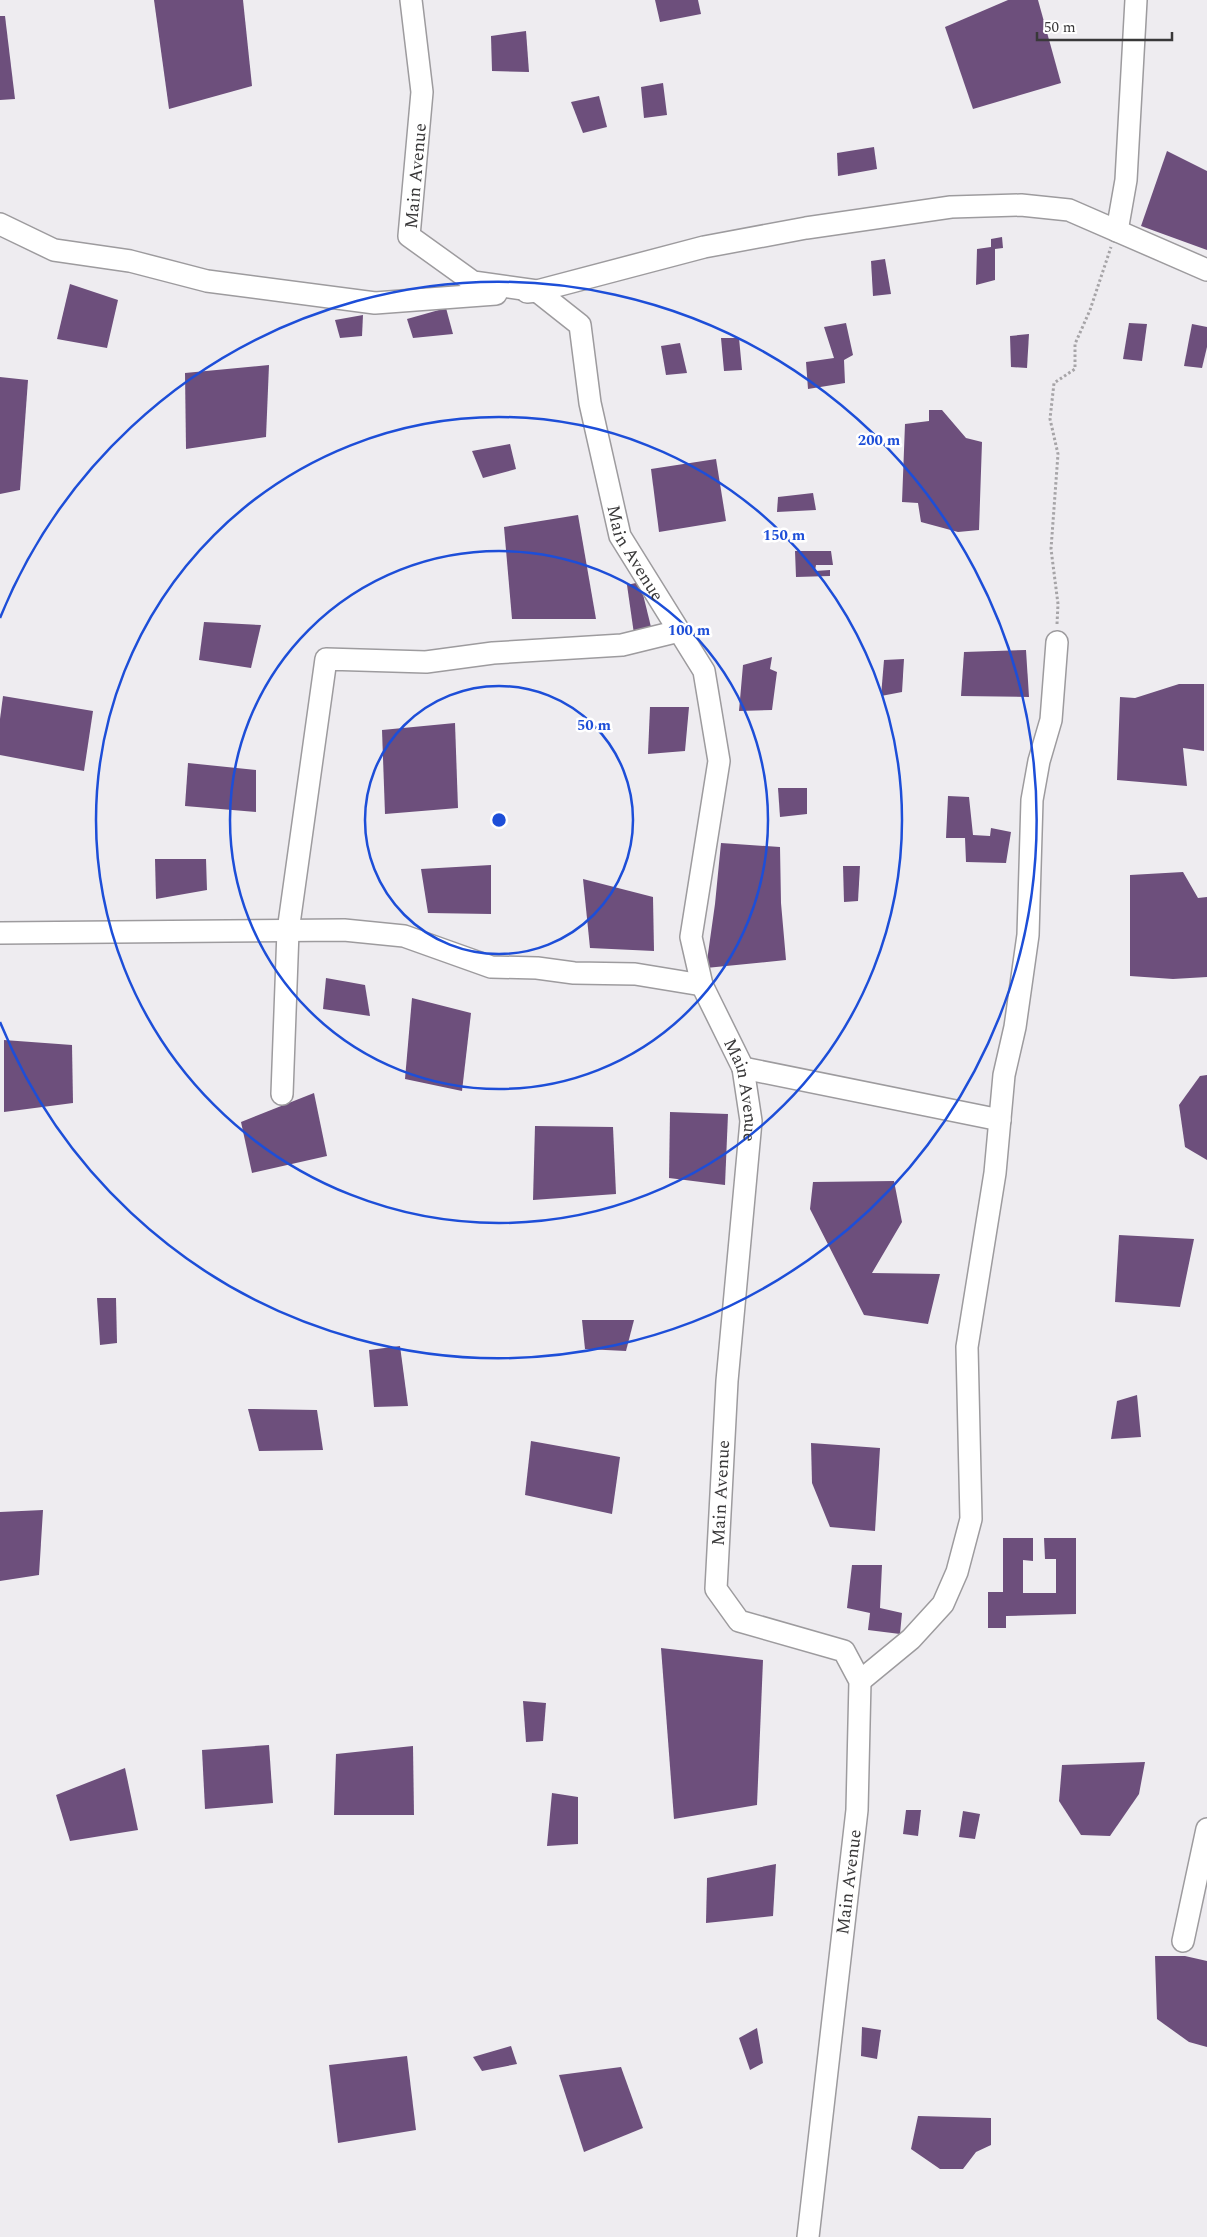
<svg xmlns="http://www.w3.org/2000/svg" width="1207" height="2237" viewBox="0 0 1207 2237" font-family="Spectral,serif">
<rect width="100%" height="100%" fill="#eeecf0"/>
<g fill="#6d4f7c">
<path d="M 154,0 L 243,0 L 252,86 L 169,109 Z"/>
<path d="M 655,0 L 698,0 L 701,14 L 660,22 Z"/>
<path d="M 1008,0 L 1038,0 L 1061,83 L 973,109 L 945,27 Z"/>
<path d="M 0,16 L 5,16 L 15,99 L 0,100 Z"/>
<path d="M 526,31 L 529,72 L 492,71 L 491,36 Z"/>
<path d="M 663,83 L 667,115 L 644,118 L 641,87 Z"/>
<path d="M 599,96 L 607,127 L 583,133 L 571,102 Z"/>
<path d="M 874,147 L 877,169 L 838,176 L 837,153 Z"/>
<path d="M 1167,151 L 1207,171 L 1207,250 L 1141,226 Z"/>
<path d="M 1002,237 L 1003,248 L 995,249 L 995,280 L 976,285 L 977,249 L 991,247 L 991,239 Z"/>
<path d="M 885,259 L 891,294 L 873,296 L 871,261 Z"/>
<path d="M 70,284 L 118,300 L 107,348 L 57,339 Z"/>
<path d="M 446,308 L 453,334 L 413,338 L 407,319 Z"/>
<path d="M 363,315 L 362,336 L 340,338 L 335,320 Z"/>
<path d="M 846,323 L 853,355 L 844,360 L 845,383 L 808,389 L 806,362 L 834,358 L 824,327 Z"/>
<path d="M 1129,323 L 1147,324 L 1142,361 L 1123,359 Z"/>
<path d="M 1192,324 L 1207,327 L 1207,347 L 1202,368 L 1184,366 Z"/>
<path d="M 1029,334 L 1027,368 L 1011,367 L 1010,336 Z"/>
<path d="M 721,338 L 739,338 L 742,370 L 724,371 Z"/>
<path d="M 680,343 L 687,373 L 666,375 L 661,346 Z"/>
<path d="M 269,365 L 266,437 L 186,449 L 185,373 Z"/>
<path d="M 0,377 L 28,380 L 20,490 L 0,494 Z"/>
<path d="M 929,410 L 942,410 L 966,438 L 982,442 L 979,530 L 958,532 L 921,522 L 918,503 L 902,502 L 905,424 L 929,421 Z"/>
<path d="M 510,444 L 516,469 L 483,478 L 472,451 Z"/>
<path d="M 716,459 L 726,521 L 659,532 L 651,469 Z"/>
<path d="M 813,493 L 816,510 L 777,512 L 778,497 Z"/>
<path d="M 578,515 L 596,619 L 512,619 L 504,527 Z"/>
<path d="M 795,551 L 831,551 L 833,565 L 816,565 L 815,571 L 830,570 L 830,576 L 796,577 Z"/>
<path d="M 640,582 L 651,627 L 634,634 L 627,585 Z"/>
<path d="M 204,622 L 261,625 L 251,668 L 199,660 Z"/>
<path d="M 1026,650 L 1029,697 L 961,696 L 964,652 Z"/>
<path d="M 772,657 L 770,669 L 777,672 L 772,710 L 739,711 L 743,665 Z"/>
<path d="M 904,659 L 902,692 L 881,696 L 884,660 Z"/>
<path d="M 1179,684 L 1204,684 L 1204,751 L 1183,748 L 1187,786 L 1117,780 L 1120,697 L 1135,698 Z"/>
<path d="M 3,696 L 93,711 L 84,771 L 0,755 L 0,719 Z"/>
<path d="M 650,707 L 689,707 L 685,751 L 648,754 Z"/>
<path d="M 455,723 L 458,808 L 385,814 L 382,730 Z"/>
<path d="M 188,763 L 256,770 L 256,812 L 185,806 Z"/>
<path d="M 778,788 L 807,788 L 807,814 L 780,817 Z"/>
<path d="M 948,796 L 969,797 L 973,835 L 990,836 L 991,828 L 1011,832 L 1006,863 L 966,862 L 965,838 L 946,838 Z"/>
<path d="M 721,843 L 780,847 L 781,903 L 786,960 L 706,968 L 715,904 Z"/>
<path d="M 155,859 L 206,859 L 207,890 L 156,899 Z"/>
<path d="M 491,865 L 491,914 L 428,913 L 421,869 Z"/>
<path d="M 843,866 L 860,866 L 858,901 L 844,902 Z"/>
<path d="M 1183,872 L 1198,898 L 1207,897 L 1207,977 L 1173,979 L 1130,976 L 1130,875 Z"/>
<path d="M 583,879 L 653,897 L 654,951 L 590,948 Z"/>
<path d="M 326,978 L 365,985 L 370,1016 L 323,1009 Z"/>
<path d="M 412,998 L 471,1013 L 462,1091 L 405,1079 Z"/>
<path d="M 4,1040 L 72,1045 L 73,1103 L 4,1112 Z"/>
<path d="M 1207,1075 L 1207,1160 L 1185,1147 L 1179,1105 L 1200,1076 Z"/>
<path d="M 314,1093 L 327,1156 L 252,1173 L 241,1122 Z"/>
<path d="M 670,1112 L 728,1114 L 725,1185 L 669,1178 Z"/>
<path d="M 535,1126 L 613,1127 L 616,1194 L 533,1200 Z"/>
<path d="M 894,1181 L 902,1222 L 872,1273 L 940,1274 L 928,1324 L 864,1315 L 810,1209 L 813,1182 Z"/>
<path d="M 1119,1235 L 1194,1239 L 1180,1307 L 1115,1302 Z"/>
<path d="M 97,1298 L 116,1298 L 117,1343 L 100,1345 Z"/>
<path d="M 582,1320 L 634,1320 L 626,1351 L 585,1349 Z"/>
<path d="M 400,1346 L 408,1406 L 374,1407 L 369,1350 Z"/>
<path d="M 1137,1395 L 1141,1437 L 1111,1439 L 1117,1401 Z"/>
<path d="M 248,1409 L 317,1410 L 323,1450 L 259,1451 Z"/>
<path d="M 531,1441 L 620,1457 L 612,1514 L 525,1495 Z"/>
<path d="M 811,1443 L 880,1448 L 875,1531 L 830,1527 L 812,1483 Z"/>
<path d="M 43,1510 L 39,1575 L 0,1581 L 0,1512 Z"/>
<path d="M 1003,1538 L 1033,1538 L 1033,1561 L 1023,1560 L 1023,1593 L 1056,1593 L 1056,1559 L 1045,1559 L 1044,1538 L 1076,1538 L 1076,1614 L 1006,1616 L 1006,1628 L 988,1628 L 988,1592 L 1003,1592 Z"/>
<path d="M 852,1565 L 882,1565 L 880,1608 L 902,1613 L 900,1634 L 868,1630 L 870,1613 L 847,1608 Z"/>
<path d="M 661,1648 L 763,1660 L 757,1805 L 674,1819 Z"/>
<path d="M 523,1701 L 546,1703 L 543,1741 L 526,1742 Z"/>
<path d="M 269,1745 L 273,1803 L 205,1809 L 202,1750 Z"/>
<path d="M 413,1746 L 414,1815 L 334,1815 L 336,1754 Z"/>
<path d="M 1145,1762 L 1139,1794 L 1110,1836 L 1081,1835 L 1059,1801 L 1062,1765 Z"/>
<path d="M 125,1768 L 138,1830 L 70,1841 L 56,1795 Z"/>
<path d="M 552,1793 L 578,1797 L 578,1844 L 547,1846 Z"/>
<path d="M 906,1810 L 921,1810 L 918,1836 L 903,1834 Z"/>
<path d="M 963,1811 L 980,1814 L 975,1839 L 959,1837 Z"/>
<path d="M 776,1864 L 773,1916 L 706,1923 L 707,1878 Z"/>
<path d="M 1155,1956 L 1185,1956 L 1207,1961 L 1207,2047 L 1189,2042 L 1157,2019 Z"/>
<path d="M 862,2027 L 881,2030 L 877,2059 L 861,2056 Z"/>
<path d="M 757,2028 L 763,2063 L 750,2070 L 739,2038 Z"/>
<path d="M 511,2046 L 517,2064 L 482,2071 L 473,2057 Z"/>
<path d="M 407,2056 L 416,2130 L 338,2143 L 329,2065 Z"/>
<path d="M 621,2067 L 643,2128 L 584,2152 L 559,2075 Z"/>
<path d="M 918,2116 L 991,2118 L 991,2145 L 976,2152 L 963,2169 L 940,2169 L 911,2149 Z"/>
</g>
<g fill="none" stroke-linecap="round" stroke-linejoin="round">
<defs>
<g id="minor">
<path id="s1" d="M 411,0 L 422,92 L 409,236 L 473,282 L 537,291 L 580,325 L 590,403 L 620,536 L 704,671 L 719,761 L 691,937 L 702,985 L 743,1068 L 751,1121 L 727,1381 L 716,1589 L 739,1621 L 844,1651 L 860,1681 L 857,1810 L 808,2237"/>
<path d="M 0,224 L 54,250 L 130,261 L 207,281 L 375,303 L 496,294"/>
<path d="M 1117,231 L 1126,180 L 1136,0"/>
<path d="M 527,292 L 537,291 L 704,247 L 806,228 L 951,207 L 1021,205 L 1069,210 L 1207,270"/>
<path d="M 0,933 L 344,930 L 404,936 L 491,967 L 537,968 L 574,973 L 635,974 L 702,985"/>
<path d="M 743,1068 L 1000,1120"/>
<path d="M 282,1094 L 288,931 L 326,659 L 426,662 L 493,653 L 622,645 L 679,631"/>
<path d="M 860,1681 L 911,1639 L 943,1604 L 957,1572 L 971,1519 L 967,1347 L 995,1173 L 1004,1075 L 1015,1027 L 1028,935 L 1032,800 L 1039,761 L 1051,720 L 1057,642"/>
<path d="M 1183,1941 L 1207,1829"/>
</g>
</defs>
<use href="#minor" stroke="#9d9b9e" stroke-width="24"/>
<path stroke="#a6a4a7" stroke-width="3" stroke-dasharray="2.5 2.5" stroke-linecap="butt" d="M 1057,624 L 1058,604 L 1051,549 L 1058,454 L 1050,419 L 1054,383 L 1075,369 L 1075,344 L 1090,310 L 1111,247"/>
<use href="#minor" stroke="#fff" stroke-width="21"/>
</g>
<g fill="none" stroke="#1d4ed8" stroke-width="2.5">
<circle cx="499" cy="820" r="134"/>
<circle cx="499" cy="820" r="269"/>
<circle cx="499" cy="820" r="403"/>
<path d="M0 618A538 538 0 1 1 0 1022"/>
</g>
<g text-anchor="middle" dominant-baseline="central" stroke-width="5" stroke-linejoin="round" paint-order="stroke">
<g font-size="18" fill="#393839" stroke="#fff">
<text transform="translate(416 176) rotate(-85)">Main Avenue</text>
<text stroke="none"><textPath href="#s1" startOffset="672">Main Avenue</textPath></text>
<text stroke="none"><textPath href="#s1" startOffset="1242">Main Avenue</textPath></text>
<text transform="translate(721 1493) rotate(-87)">Main Avenue</text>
<text transform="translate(849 1882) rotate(-83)">Main Avenue</text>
</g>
</g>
<circle cx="499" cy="820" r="8" fill="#1d4ed8" stroke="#fff" stroke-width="2.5"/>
<g font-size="15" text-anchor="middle" font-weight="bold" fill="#1d4ed8" stroke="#fff" stroke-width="5" stroke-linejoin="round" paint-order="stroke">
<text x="879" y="445">200 m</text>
<text x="784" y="540">150 m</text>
<text x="689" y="635">100 m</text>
<text x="594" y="730">50 m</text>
</g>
<path d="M1037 32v8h135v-8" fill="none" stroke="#393839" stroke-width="2.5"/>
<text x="1044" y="32" font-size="15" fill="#393839" stroke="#ffffff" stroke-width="4" paint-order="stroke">50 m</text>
</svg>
